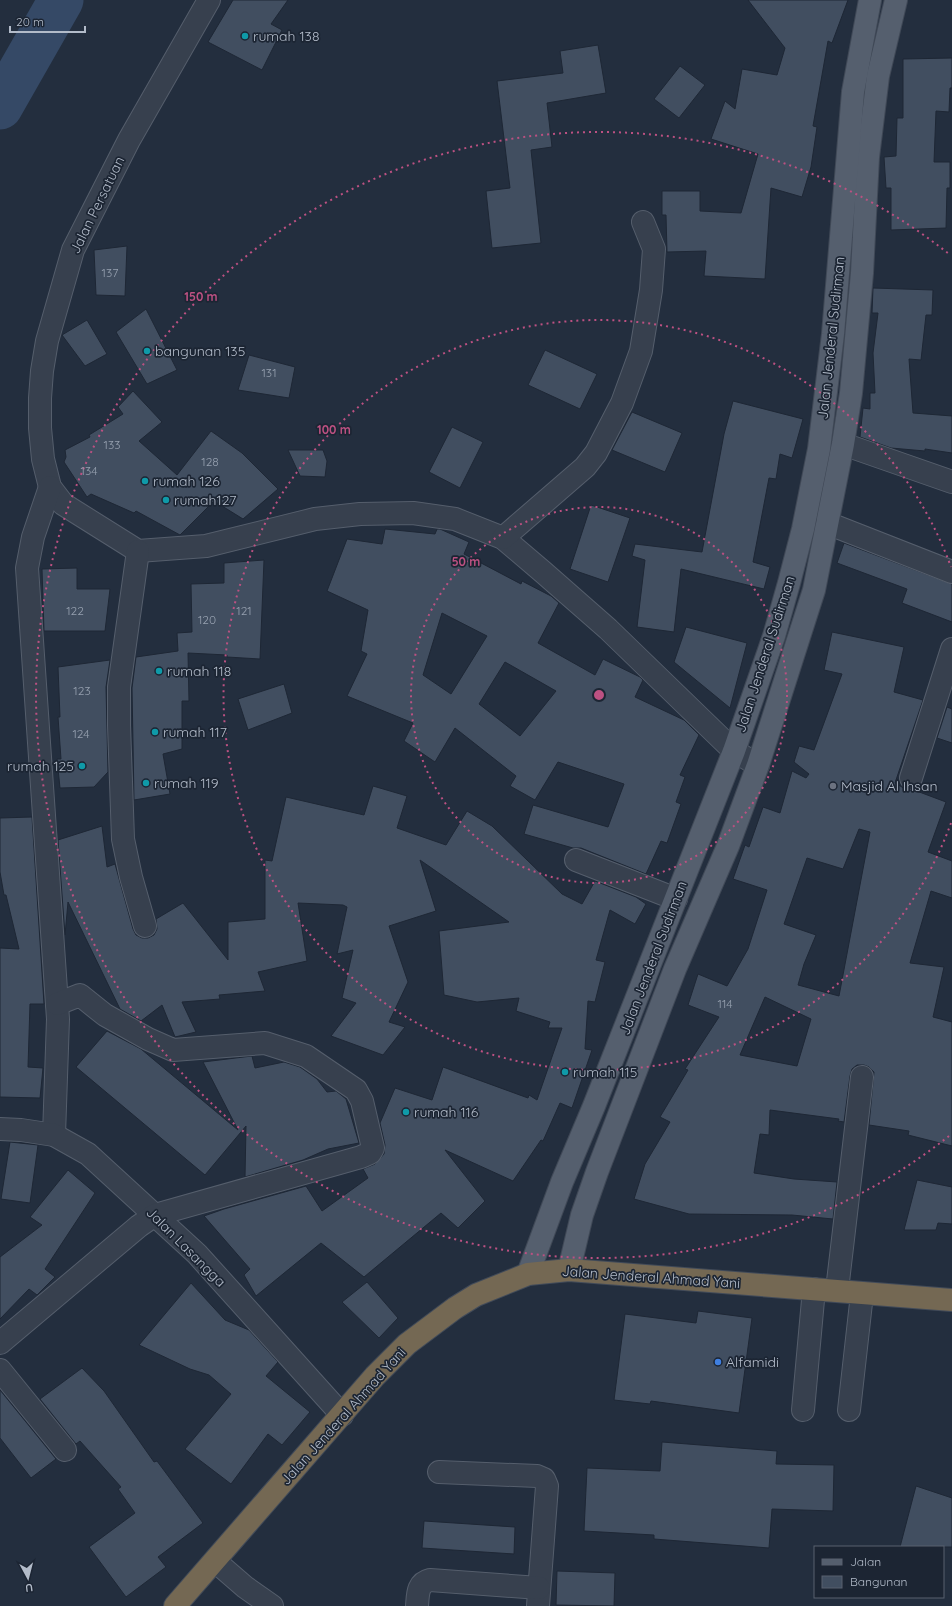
<svg xmlns="http://www.w3.org/2000/svg" width="952" height="1606" viewBox="0 0 952 1606" font-family="Quicksand,sans-serif">
<rect width="100%" height="100%" fill="#232e3e"/>
<g fill="none" stroke-linecap="round" stroke-linejoin="round">
<path stroke="#354966" stroke-width="45" d="M 0,107 L 61,0"/>
</g>
<g fill="#414e60" stroke="#1e2735" fill-rule="evenodd">
<path d="M 233,0 L 288,0 L 271,24 L 282,30 L 262,70 L 208,42 Z"/>
<path d="M 748,0 L 848,0 L 832,43 L 828,41 L 813,126 L 817,127 L 811,167 L 802,197 L 771,188 L 765,279 L 704,276 L 706,251 L 667,252 L 666,215 L 662,215 L 662,191 L 700,191 L 700,211 L 741,213 L 758,154 L 711,139 L 725,101 L 735,109 L 742,69 L 777,75 L 785,48 Z"/>
<path d="M 598,45 L 606,93 L 547,103 L 552,147 L 531,150 L 541,243 L 492,248 L 486,191 L 510,188 L 497,81 L 563,73 L 560,51 Z"/>
<path d="M 952,58 L 952,88 L 950,88 L 949,112 L 936,111 L 934,162 L 950,162 L 950,188 L 947,188 L 946,228 L 891,230 L 891,188 L 886,188 L 884,157 L 896,156 L 897,118 L 903,118 L 903,59 Z"/>
<path d="M 680,66 L 705,85 L 679,118 L 654,99 Z"/>
<path d="M 127,246 L 125,296 L 96,295 L 94,250 Z"/>
<path d="M 873,288 L 933,290 L 932,315 L 926,315 L 921,360 L 909,359 L 913,413 L 952,416 L 952,453 L 925,449 L 925,451 L 891,448 L 860,437 L 863,408 L 870,409 L 870,393 L 875,393 L 873,353 L 878,313 L 872,313 Z"/>
<path d="M 146,309 L 177,370 L 147,384 L 116,332 Z"/>
<path d="M 87,320 L 107,354 L 85,366 L 62,335 Z"/>
<path d="M 545,350 L 597,374 L 580,409 L 528,385 Z"/>
<path d="M 249,355 L 295,367 L 289,398 L 238,390 Z"/>
<path d="M 133,391 L 162,422 L 139,441 L 177,475 L 211,431 L 242,453 L 278,489 L 243,519 L 214,501 L 180,535 L 136,511 L 134,513 L 91,494 L 87,497 L 64,462 L 66,457 L 65,450 L 90,437 L 89,435 L 123,414 L 118,407 Z"/>
<path d="M 733,401 L 803,419 L 792,458 L 780,454 L 776,479 L 769,478 L 753,562 L 770,567 L 764,589 L 681,569 L 674,632 L 637,627 L 645,560 L 632,556 L 635,544 L 702,552 L 724,434 Z"/>
<path d="M 632,412 L 682,433 L 665,472 L 612,450 Z"/>
<path d="M 452,427 L 483,442 L 460,488 L 429,472 Z"/>
<path d="M 288,450 L 323,450 L 327,461 L 325,477 L 300,476 Z"/>
<path d="M 591,505 L 630,518 L 608,582 L 570,569 Z"/>
<path d="M 385,529 L 435,534 L 437,529 L 440,529 L 469,542 L 464,554 L 521,584 L 522,581 L 551,596 L 559,603 L 538,643 L 595,675 L 603,659 L 640,677 L 643,680 L 635,697 L 684,720 L 699,735 L 680,775 L 685,777 L 676,802 L 681,804 L 667,843 L 661,841 L 646,874 L 581,848 L 573,848 L 524,834 L 533,805 L 608,827 L 624,784 L 558,762 L 535,800 L 510,786 L 516,776 L 455,728 L 435,762 L 404,741 L 413,723 L 347,696 L 367,654 L 361,651 L 368,610 L 327,591 L 347,539 L 382,544 ZM 442,613 L 487,636 L 451,694 L 423,675 ZM 505,662 L 556,691 L 520,736 L 479,704 Z"/>
<path d="M 844,543 L 952,584 L 952,622 L 902,603 L 907,589 L 837,563 Z"/>
<path d="M 264,560 L 260,659 L 227,657 L 227,655 L 188,653 L 189,701 L 182,701 L 182,749 L 163,754 L 170,794 L 134,800 L 132,688 L 136,657 L 178,651 L 177,633 L 192,632 L 191,584 L 224,583 L 224,563 Z"/>
<path d="M 77,568 L 77,589 L 110,589 L 105,631 L 44,631 L 42,569 Z"/>
<path d="M 686,627 L 747,643 L 730,708 L 674,662 Z"/>
<path d="M 832,632 L 904,647 L 894,692 L 923,700 L 895,783 L 907,790 L 914,790 L 946,802 L 928,852 L 952,861 L 952,898 L 931,891 L 910,963 L 944,967 L 933,1017 L 952,1022 L 952,1146 L 908,1135 L 909,1131 L 869,1125 L 874,1072 L 869,1067 L 864,1065 L 857,1065 L 852,1069 L 850,1076 L 844,1122 L 838,1121 L 839,1119 L 770,1110 L 769,1135 L 760,1134 L 754,1173 L 794,1179 L 837,1182 L 833,1219 L 792,1215 L 689,1214 L 634,1199 L 645,1164 L 670,1122 L 660,1117 L 688,1070 L 685,1069 L 719,1017 L 688,1005 L 698,974 L 727,986 L 748,949 L 767,890 L 733,879 L 745,845 L 749,847 L 763,807 L 780,813 L 792,771 L 806,778 L 809,774 L 794,762 L 799,746 L 814,750 L 842,674 L 824,670 ZM 859,829 L 870,832 L 839,996 L 798,985 L 804,964 L 816,935 L 784,924 L 807,858 L 843,869 ZM 765,997 L 811,1019 L 797,1066 L 740,1055 Z"/>
<path d="M 110,660 L 106,687 L 108,772 L 94,787 L 60,788 L 57,759 L 61,759 L 58,717 L 60,717 L 58,667 Z"/>
<path d="M 284,684 L 292,713 L 248,730 L 238,699 Z"/>
<path d="M 947,707 L 952,709 L 952,743 L 937,738 Z"/>
<path d="M 373,786 L 407,796 L 397,828 L 446,845 L 467,811 L 492,826 L 562,894 L 582,904 L 595,881 L 636,897 L 646,904 L 635,924 L 610,910 L 596,960 L 605,962 L 595,1002 L 588,1001 L 585,1049 L 592,1050 L 572,1108 L 560,1103 L 543,1141 L 541,1140 L 513,1181 L 445,1150 L 485,1201 L 458,1228 L 441,1213 L 364,1277 L 321,1243 L 256,1296 L 244,1275 L 250,1269 L 204,1216 L 224,1209 L 306,1186 L 322,1211 L 368,1178 L 363,1169 L 375,1164 L 384,1154 L 385,1145 L 380,1123 L 395,1088 L 432,1100 L 443,1067 L 528,1098 L 529,1095 L 537,1100 L 562,1028 L 548,1028 L 550,1022 L 516,1011 L 519,998 L 477,1002 L 444,995 L 439,931 L 509,922 L 420,860 L 436,911 L 389,926 L 408,982 L 389,1022 L 405,1027 L 383,1055 L 331,1036 L 356,1003 L 342,998 L 353,950 L 337,954 L 347,907 L 343,905 L 298,903 L 307,961 L 258,972 L 265,991 L 219,995 L 220,999 L 182,1002 L 196,1032 L 175,1037 L 162,1005 L 141,1021 L 120,1009 L 68,902 L 65,935 L 58,840 L 102,826 L 107,867 L 115,864 L 133,929 L 136,935 L 142,938 L 148,938 L 154,935 L 157,929 L 156,919 L 183,903 L 228,960 L 228,922 L 265,919 L 265,860 L 272,861 L 286,797 L 364,815 Z"/>
<path d="M 32,817 L 44,1004 L 30,1004 L 28,1067 L 43,1068 L 40,1098 L 0,1097 L 0,948 L 19,949 L 6,895 L 4,895 L 0,872 L 0,818 Z"/>
<path d="M 107,1031 L 141,1049 L 238,1130 L 203,1062 L 252,1056 L 255,1068 L 284,1062 L 300,1067 L 317,1079 L 327,1092 L 336,1091 L 346,1099 L 359,1143 L 328,1149 L 303,1160 L 245,1177 L 246,1126 L 205,1175 L 76,1067 Z"/>
<path d="M 10,1142 L 38,1145 L 30,1203 L 1,1199 Z"/>
<path d="M 68,1170 L 95,1193 L 45,1269 L 55,1277 L 37,1295 L 29,1289 L 0,1319 L 0,1257 L 42,1225 L 30,1217 Z"/>
<path d="M 917,1180 L 952,1187 L 952,1224 L 938,1223 L 936,1230 L 904,1230 Z"/>
<path d="M 367,1282 L 398,1318 L 379,1338 L 342,1302 Z"/>
<path d="M 191,1283 L 225,1320 L 249,1330 L 278,1362 L 266,1376 L 310,1412 L 282,1445 L 268,1434 L 231,1484 L 185,1449 L 231,1394 L 209,1375 L 190,1369 L 139,1345 Z"/>
<path d="M 698,1311 L 752,1318 L 739,1413 L 651,1401 L 650,1404 L 614,1400 L 625,1314 L 696,1323 Z"/>
<path d="M 82,1368 L 104,1391 L 154,1462 L 157,1461 L 203,1523 L 158,1557 L 166,1567 L 126,1597 L 89,1547 L 135,1513 L 118,1489 L 121,1487 L 80,1441 L 76,1444 L 40,1399 Z"/>
<path d="M 0,1390 L 56,1459 L 31,1478 L 0,1438 Z"/>
<path d="M 662,1442 L 777,1451 L 776,1464 L 834,1465 L 833,1511 L 772,1509 L 769,1548 L 654,1539 L 654,1535 L 584,1531 L 587,1468 L 660,1471 Z"/>
<path d="M 916,1486 L 952,1498 L 952,1547 L 900,1547 Z"/>
<path d="M 424,1521 L 515,1527 L 514,1554 L 422,1548 Z"/>
<path d="M 557,1571 L 615,1573 L 614,1606 L 556,1605 Z"/>
</g>
<g fill="none" stroke-linecap="round" stroke-linejoin="round">
<defs>
<g id="minor">
<path d="M 209,0 L 129,140 L 73,250 L 47,341 L 42,371 L 40,398 L 40,428 L 43,459 L 50,487 L 63,504 L 138,551 L 206,546 L 315,519 L 360,514 L 413,513 L 455,519 L 503,538 L 543,572 L 608,629 L 734,751 L 758,765"/>
<path d="M 843,444 L 952,482"/>
<path d="M 50,487 L 33,537 L 27,568 L 58,1019 L 54,1135"/>
<path d="M 827,523 L 952,572"/>
<path d="M 503,538 L 585,467 L 596,453 L 622,403 L 641,351 L 651,290 L 654,249 L 643,222"/>
<path d="M 138,551 L 119,687 L 119,725 L 123,839 L 131,877 L 145,926"/>
<path d="M 911,778 L 952,649"/>
<path d="M 576,860 L 676,899"/>
<path d="M 0,1129 L 21,1130 L 54,1135 L 88,1154 L 197,1254 L 342,1415"/>
<path d="M 837,1290 L 862,1077"/>
<path d="M 0,1343 L 139,1226 L 155,1215 L 361,1157 L 370,1153 L 373,1148 L 362,1101 L 356,1090 L 306,1056 L 265,1043 L 173,1050 L 148,1039 L 105,1015 L 80,995 L 57,1004"/>
<path d="M 0,1370 L 65,1450"/>
<path d="M 803,1410 L 814,1289"/>
<path d="M 849,1410 L 862,1294"/>
<path d="M 439,1472 L 537,1476 L 544,1479 L 547,1486 L 538,1606"/>
<path d="M 215,1561 L 245,1587 L 272,1606"/>
<path d="M 417,1606 C 418,1595 417,1583 430,1580 L 539,1588"/>
</g>
<g id="major">
<path d="M 569,1270 L 582,1215 L 597,1172 L 675,969 L 728,846 L 758,765 L 814,590 L 843,444 L 851,393 L 862,273 L 868,157 L 878,76 L 896,0"/>
<path d="M 528,1274 L 562,1182 L 594,1106 L 734,751 L 774,636 L 789,583 L 803,529 L 819,449 L 833,334 L 853,92 L 870,0"/>
</g>
<path id="highway" d="M 175,1606 L 375,1376 L 407,1344 L 455,1308 L 476,1295 L 528,1274 L 569,1270 L 952,1300"/>
</defs>
<use href="#minor" stroke="#555e6c" stroke-width="24"/>
<use href="#major" stroke="#404957" stroke-width="24"/>
<use href="#highway" stroke="#424b59" stroke-width="24"/>
<use href="#minor" stroke="#37404e" stroke-width="22"/>
<use href="#major" stroke="#555f6e" stroke-width="22"/>
<use href="#highway" stroke="#746853" stroke-width="22"/>
</g>
<g fill="none" stroke="#bc5182" stroke-width="2" stroke-dasharray="2 4">
<circle cx="599" cy="695" r="188"/>
<path d="M951 823A375 375 0 1 1 951 567"/>
<path d="M949 1136A563 563 0 1 1 949 254"/>
</g>
<g fill="#0f9aa8" stroke="#1c2533" stroke-width="1.5">
<circle cx="245" cy="36" r="4"/>
<circle cx="147" cy="351" r="4"/>
<circle cx="145" cy="481" r="4"/>
<circle cx="166" cy="500" r="4"/>
<circle cx="159" cy="671" r="4"/>
<circle cx="155" cy="732" r="4"/>
<circle cx="82" cy="766" r="4"/>
<circle cx="146" cy="783" r="4"/>
<circle cx="565" cy="1072" r="4"/>
<circle cx="406" cy="1112" r="4"/>
</g>
<circle fill="#6b7280" stroke="#1c2533" stroke-width="1.5" cx="833" cy="786" r="4"/>
<circle fill="#3f7fe0" stroke="#1c2533" stroke-width="1.5" cx="718" cy="1362" r="4"/>
<g text-anchor="middle" dominant-baseline="central" stroke-width="3.5" stroke-linejoin="round" paint-order="stroke">
<g font-size="12" fill="#96a0af">
<text x="110" y="272">137</text>
<text x="269" y="372">131</text>
<text x="112" y="444">133</text>
<text x="210" y="461">128</text>
<text x="89" y="470">134</text>
<text x="75" y="610">122</text>
<text x="244" y="610">121</text>
<text x="207" y="619">120</text>
<text x="82" y="690">123</text>
<text x="81" y="733">124</text>
<text x="725" y="1003">114</text>
</g>
<g font-size="14" fill="#b2bbc9" stroke="#1c2533" text-anchor="start">
<text x="253" y="36">rumah 138</text>
<text x="155" y="351">bangunan 135</text>
<text x="153" y="481">rumah 126</text>
<text x="174" y="500">rumah127</text>
<text x="167" y="671">rumah 118</text>
<text x="163" y="732">rumah 117</text>
<text x="74" y="766" text-anchor="end">rumah 125</text>
<text x="154" y="783">rumah 119</text>
<text x="841" y="786">Masjid Al Ihsan</text>
<text x="573" y="1072">rumah 115</text>
<text x="414" y="1112">rumah 116</text>
<text x="726" y="1362">Alfamidi</text>
</g>
<g font-size="14" fill="#b2bbc9" stroke="#1c2533">
<text transform="translate(97 205) rotate(-64)">Jalan Persatuan</text>
<text transform="translate(831 338) rotate(-84)">Jalan Jenderal Sudirman</text>
<text transform="translate(765 654) rotate(-72)">Jalan Jenderal Sudirman</text>
<text transform="translate(653 958) rotate(-69)">Jalan Jenderal Sudirman</text>
<text transform="translate(186 1247) rotate(45)">Jalan Lasangga</text>
<text transform="translate(651 1277) rotate(4)">Jalan Jenderal Ahmad Yani</text>
<text transform="translate(343 1416) rotate(-48)">Jalan Jenderal Ahmad Yani</text>
</g>
</g>
<circle cx="599" cy="695" r="6" fill="#bc5182" stroke="#1c2533" stroke-width="2"/>
<g font-size="12" text-anchor="middle" font-weight="bold" fill="#bc5182" stroke="#1c2533" stroke-width="3.5" stroke-linejoin="round" paint-order="stroke">
<text x="201" y="301">150 m</text>
<text x="334" y="434">100 m</text>
<text x="466" y="566">50 m</text>
</g>
<rect x="814" y="1546" width="130" height="52" fill="#1c2533" stroke="#58616f"/>
<rect x="822" y="1559" width="20" height="6" fill="#555f6e" stroke="#58616f"/>
<text x="850" y="1566" font-size="12" fill="#b2bbc9">Jalan</text>
<rect x="822" y="1576" width="20" height="12" fill="#414e60" stroke="#58616f"/>
<text x="850" y="1586" font-size="12" fill="#b2bbc9">Bangunan</text>
<g transform="translate(28 1578) rotate(173)" stroke="#1c2533" stroke-width="3" paint-order="stroke">
<path d="M0-3L7 15L0 10L-7 15Z" fill="#b2bbc9"/>
<text y="-6" font-size="11" font-weight="bold" text-anchor="middle" fill="#b2bbc9">U</text>
</g>
<path d="M10 26v6h75v-6" fill="none" stroke="#b2bbc9" stroke-width="2"/>
<text x="16" y="26" font-size="12" fill="#b2bbc9" stroke="#1c2533" stroke-width="3" paint-order="stroke">20 m</text>
</svg>
